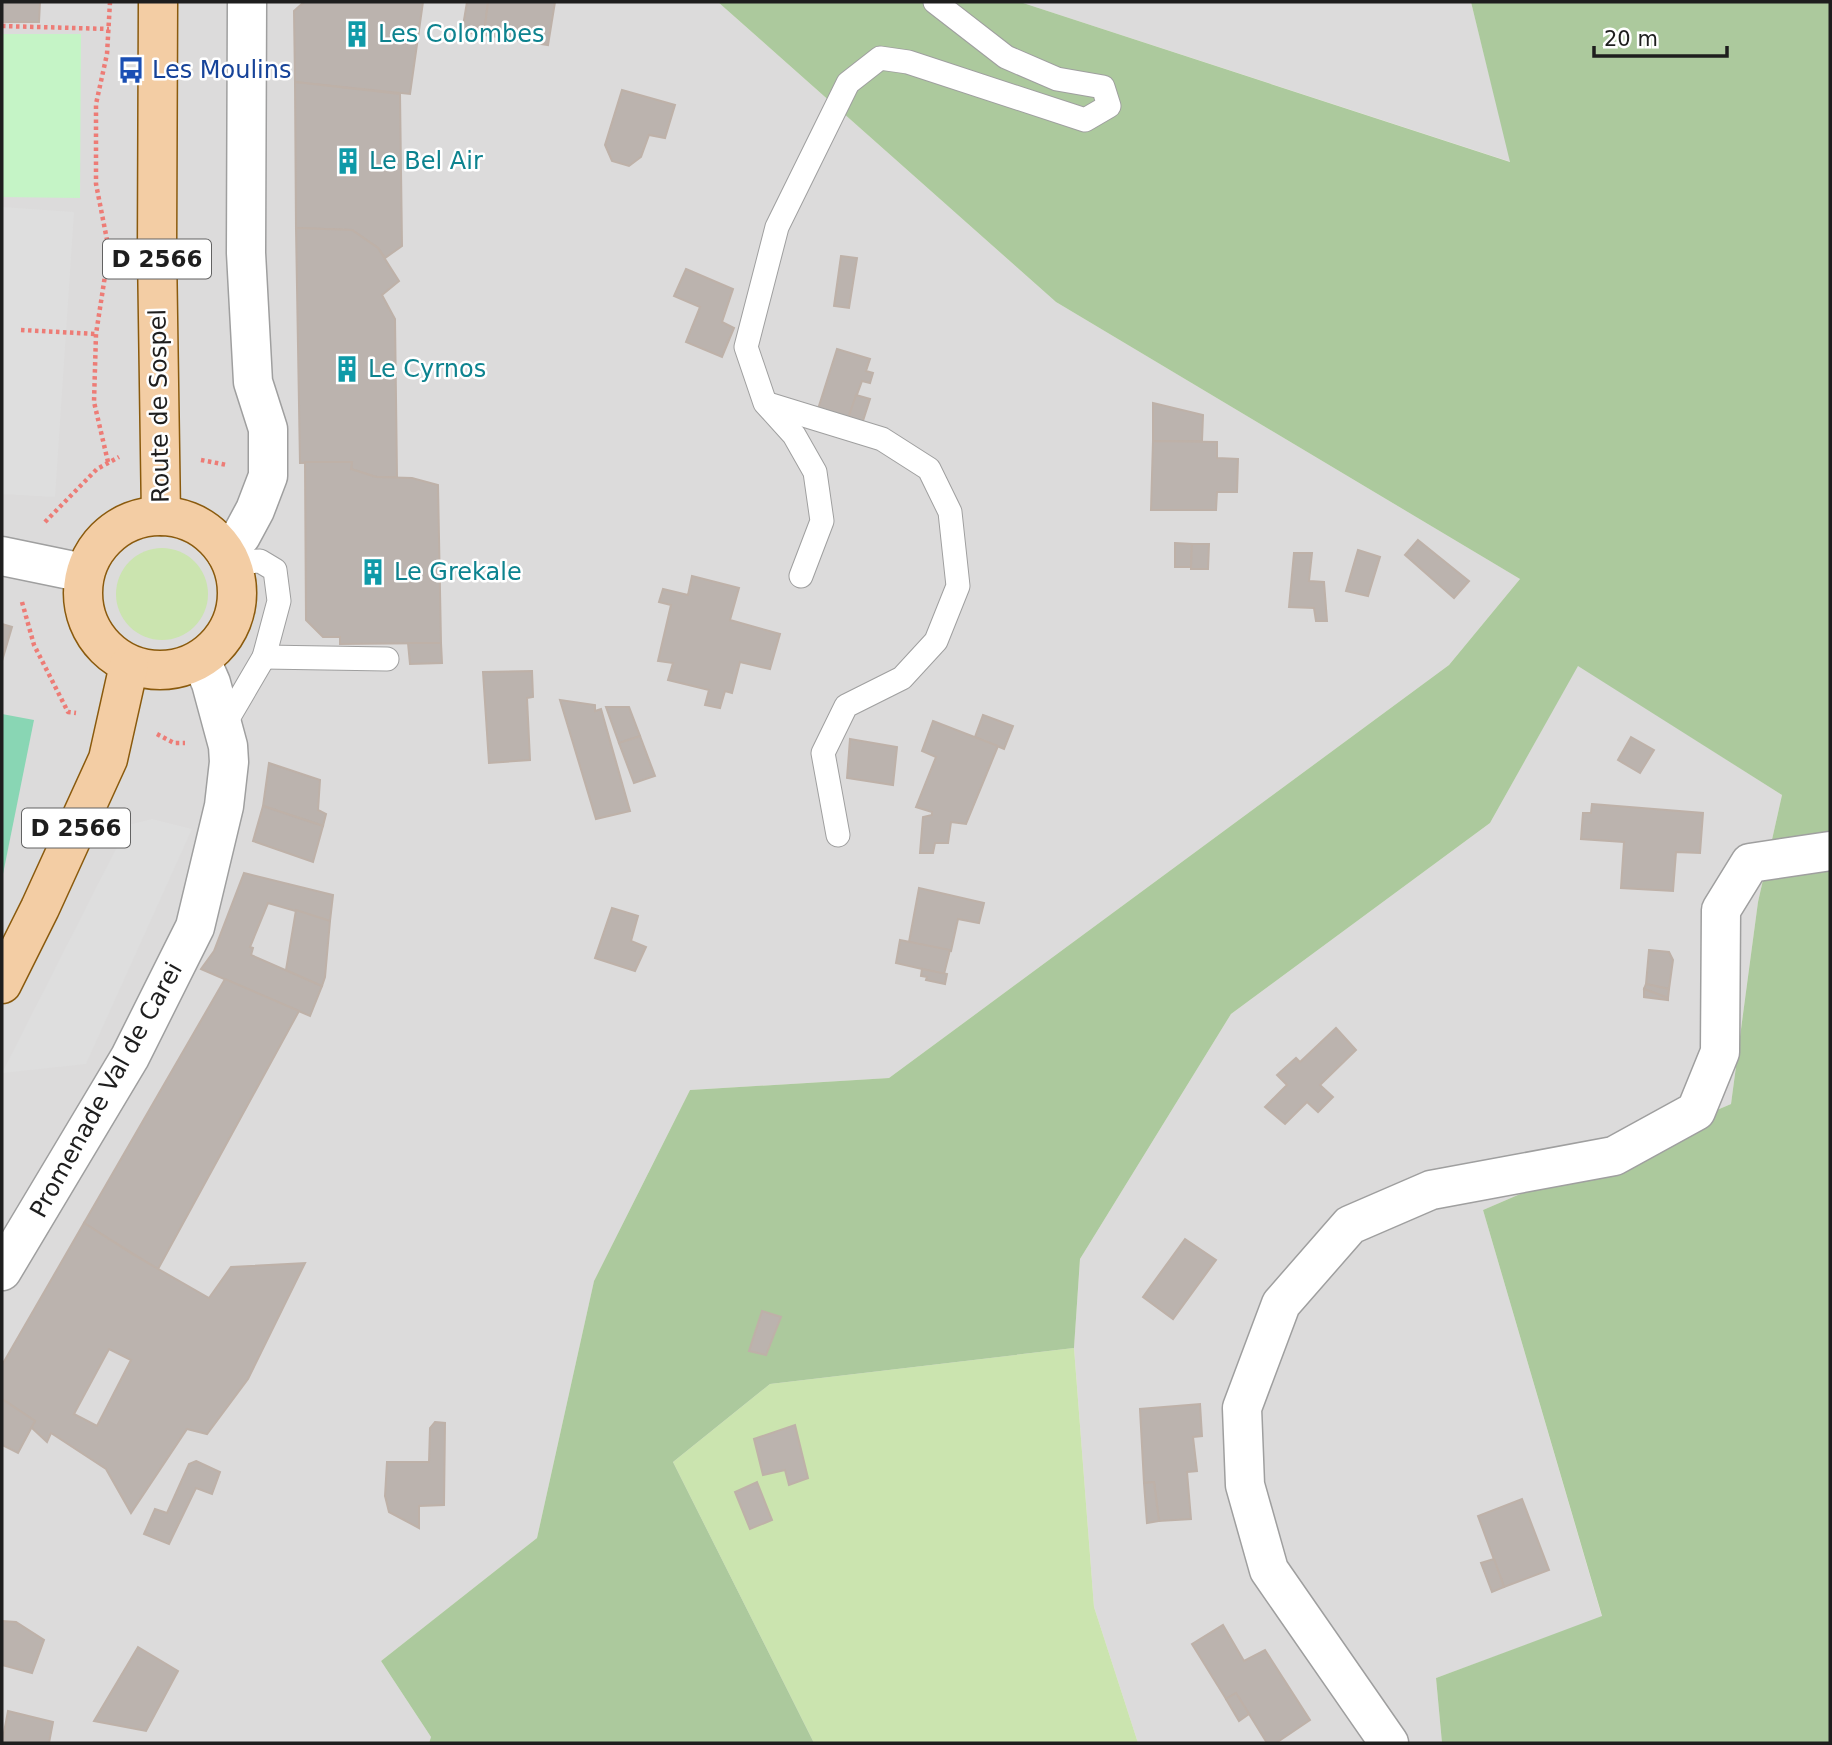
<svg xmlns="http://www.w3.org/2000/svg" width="1832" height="1745" viewBox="0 0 1832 1745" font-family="'DejaVu Sans',sans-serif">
<rect width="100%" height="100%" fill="#eeeae4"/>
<g fill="#dcdbdb">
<path d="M 2,2 L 718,2 L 1056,302 L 1520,579 L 1449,665 L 889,1078 L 690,1090 L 594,1281 L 537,1538 L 381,1661 L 431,1737 L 429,1743 L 2,1743 Z"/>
<path d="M 1020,2 L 1471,2 L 1511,162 Z"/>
<path d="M 1578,665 L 1782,795 L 1758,902 L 1731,1104 L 1483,1210 L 1602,1617 L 1436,1678 L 1442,1743 L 1138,1743 L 1094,1607 L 1074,1348 L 1080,1259 L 1231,1014 L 1490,823 Z"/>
</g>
<g fill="#cbe4af">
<circle cx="162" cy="594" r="46"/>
<path d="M 1074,1348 L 1094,1607 L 1138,1743 L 814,1743 L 673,1462 L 770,1384 Z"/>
</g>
<path fill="#acc99d" d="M 718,2 L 1020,2 L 1510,162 L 1471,2 L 1830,2 L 1830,1743 L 1442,1743 L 1436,1678 L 1602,1616 L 1483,1210 L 1731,1104 L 1758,902 L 1782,795 L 1578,666 L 1490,823 L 1231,1014 L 1080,1259 L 1074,1348 L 770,1384 L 673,1462 L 814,1743 L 429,1743 L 431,1737 L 381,1661 L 537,1538 L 594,1281 L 690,1090 L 889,1078 L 1449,665 L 1520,579 L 1056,302 Z"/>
<path fill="#c5f4c6" d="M 2,34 L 81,34 L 80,198 L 2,197 Z"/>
<path fill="#89d6b4" d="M 2,714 L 34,720 L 2,879 Z"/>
<g fill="#dedede">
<path d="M 2,207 L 74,212 L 55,497 L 2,494 Z"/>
<path d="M 152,819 L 192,829 L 86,1064 L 2,1073 L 128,825 Z"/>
</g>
<g fill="#bbb3ae" stroke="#beb1a8" stroke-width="2" fill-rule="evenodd">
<path d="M 2,2 L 40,2 L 39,22 L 2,22 Z"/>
<path d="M 304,2 L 423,2 L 410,94 L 295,82 L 294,11 Z"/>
<path d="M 467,2 L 488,2 L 484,35 L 462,32 Z"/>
<path d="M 488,2 L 555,2 L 548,45 L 484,35 Z"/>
<path d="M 295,82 L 400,94 L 402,246 L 385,258 L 378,248 L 352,230 L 296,228 Z"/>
<path d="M 622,90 L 675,105 L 665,138 L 649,135 L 641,157 L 629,166 L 612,161 L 605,145 Z"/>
<path d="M 296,228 L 352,230 L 378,248 L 399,281 L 382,295 L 395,319 L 397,477 L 376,477 L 351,469 L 352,462 L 300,463 Z"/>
<path d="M 841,256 L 857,258 L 849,308 L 834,306 Z"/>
<path d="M 686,269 L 733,289 L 722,322 L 734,328 L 722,357 L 686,342 L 700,307 L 674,296 Z"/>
<path d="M 837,349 L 870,359 L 866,371 L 873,373 L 870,383 L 862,381 L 848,419 L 818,409 Z"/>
<path d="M 856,395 L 870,399 L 862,424 L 848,419 Z"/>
<path d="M 1153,403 L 1203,415 L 1202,441 L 1153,441 Z"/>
<path d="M 1153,441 L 1217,442 L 1217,458 L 1238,459 L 1237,492 L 1217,492 L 1216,510 L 1151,510 Z"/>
<path d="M 305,462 L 352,462 L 351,469 L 376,477 L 412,478 L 438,485 L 441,643 L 340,644 L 340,637 L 323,637 L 306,620 Z"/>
<path d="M 1418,540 L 1469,581 L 1454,598 L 1405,555 Z"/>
<path d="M 1175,543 L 1192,544 L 1191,567 L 1175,567 Z"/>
<path d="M 1192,544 L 1209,544 L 1208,569 L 1191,569 Z"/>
<path d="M 1358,550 L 1380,557 L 1368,596 L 1346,591 Z"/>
<path d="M 1294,553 L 1312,553 L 1309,581 L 1324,582 L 1327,621 L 1316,621 L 1314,608 L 1289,607 Z"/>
<path d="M 692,576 L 739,588 L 730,620 L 780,634 L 770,669 L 740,662 L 732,693 L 725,691 L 720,708 L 705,705 L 709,690 L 668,680 L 673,663 L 658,661 L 671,605 L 659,602 L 663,589 L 688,595 Z"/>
<path d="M 2,624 L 12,627 L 2,661 Z"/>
<path d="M 408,643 L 441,643 L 442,663 L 410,664 Z"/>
<path d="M 532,671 L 533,697 L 527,698 L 530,760 L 489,763 L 483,672 Z"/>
<path d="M 560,700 L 595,705 L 595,711 L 601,709 L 630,811 L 596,819 Z"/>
<path d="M 606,707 L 629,707 L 640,736 L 619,743 Z"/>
<path d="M 983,715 L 1013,726 L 1004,749 L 975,737 Z"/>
<path d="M 933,721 L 998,746 L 966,824 L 951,822 L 948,843 L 935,843 L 933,853 L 920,853 L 923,817 L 932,815 L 932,812 L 916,807 L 936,757 L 922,751 Z"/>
<path d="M 640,736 L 655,776 L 634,783 L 619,743 Z"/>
<path d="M 1631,737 L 1654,750 L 1640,773 L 1618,760 Z"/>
<path d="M 850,739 L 897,747 L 893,785 L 847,778 Z"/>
<path d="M 269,763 L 320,780 L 318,810 L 326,814 L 323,826 L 263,806 Z"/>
<path d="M 1592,804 L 1703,813 L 1700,853 L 1676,852 L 1673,891 L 1621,888 L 1624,842 L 1581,839 L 1583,813 L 1591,813 Z"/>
<path d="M 263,806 L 323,826 L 313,862 L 253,841 Z"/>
<path d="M 244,873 L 333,895 L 330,921 L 268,903 L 250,947 L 253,948 L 251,955 L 322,986 L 310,1016 L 201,969 L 214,951 Z"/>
<path d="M 919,888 L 984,903 L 979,923 L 958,919 L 951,951 L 909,942 Z"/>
<path d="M 612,908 L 638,916 L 631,941 L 646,947 L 635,971 L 595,958 Z"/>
<path d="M 296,910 L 330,921 L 325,977 L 322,986 L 286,970 Z"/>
<path d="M 900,940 L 950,950 L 944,974 L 896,963 Z"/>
<path d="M 1649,950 L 1669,952 L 1673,960 L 1669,989 L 1646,984 Z"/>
<path d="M 922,969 L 947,974 L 945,984 L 926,980 L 927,977 L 921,976 Z"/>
<path d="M 225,979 L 299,1011 L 158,1269 L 84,1223 Z"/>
<path d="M 1646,984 L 1669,989 L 1668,998 L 1644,989 Z"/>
<path d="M 1644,989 L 1668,998 L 1668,1000 L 1644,997 Z"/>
<path d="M 1336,1028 L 1356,1050 L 1320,1085 L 1333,1097 L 1318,1112 L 1307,1102 L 1285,1124 L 1265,1107 L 1287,1085 L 1277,1075 L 1296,1058 L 1300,1062 Z"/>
<path d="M 84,1223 L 132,1254 L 209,1298 L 231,1267 L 305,1263 L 248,1379 L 207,1434 L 187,1429 L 131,1513 L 106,1469 L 51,1433 L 47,1442 L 31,1427 L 35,1421 L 2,1399 L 2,1365 ZM 109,1349 L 131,1360 L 97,1426 L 74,1414 Z"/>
<path d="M 1185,1239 L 1216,1260 L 1173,1319 L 1143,1297 Z"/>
<path d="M 762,1311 L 781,1317 L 766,1355 L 749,1351 Z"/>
<path d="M 2,1399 L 35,1421 L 18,1453 L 2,1445 Z"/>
<path d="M 1200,1404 L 1202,1436 L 1193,1437 L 1197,1471 L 1187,1472 L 1191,1519 L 1159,1521 L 1154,1482 L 1144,1483 L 1140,1409 Z"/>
<path d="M 435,1422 L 445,1423 L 444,1505 L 419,1506 L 419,1528 L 389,1512 L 385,1496 L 387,1462 L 429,1462 L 430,1428 Z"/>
<path d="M 795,1425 L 808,1478 L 789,1485 L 785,1470 L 763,1475 L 754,1439 Z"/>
<path d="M 196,1461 L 220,1472 L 212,1494 L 196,1488 L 169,1544 L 144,1534 L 155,1509 L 167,1513 L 189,1464 Z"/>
<path d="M 757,1482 L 772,1520 L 750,1529 L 735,1492 Z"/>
<path d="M 1154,1482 L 1159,1521 L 1147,1523 L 1144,1483 Z"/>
<path d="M 1522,1499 L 1549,1570 L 1504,1587 L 1478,1516 Z"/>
<path d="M 1494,1559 L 1504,1587 L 1492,1592 L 1481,1563 Z"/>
<path d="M 2,1621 L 16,1622 L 44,1640 L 32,1673 L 2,1665 Z"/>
<path d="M 1223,1625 L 1244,1661 L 1265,1650 L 1310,1720 L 1276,1743 L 1267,1743 L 1236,1693 L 1226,1699 L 1192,1644 Z"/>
<path d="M 138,1647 L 178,1671 L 146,1731 L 94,1721 Z"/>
<path d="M 1236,1693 L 1249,1714 L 1239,1721 L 1226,1699 Z"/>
<path d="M 8,1711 L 53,1722 L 49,1743 L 2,1743 Z"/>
</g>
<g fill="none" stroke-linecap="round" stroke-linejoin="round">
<defs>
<g id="lane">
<path d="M 768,404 L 882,439 L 929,469 L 950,512 L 958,586 L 936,641 L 902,678 L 846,706 L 823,753 L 838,835"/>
<path d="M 801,576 L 822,521 L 815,472 L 794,435 L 765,403 L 746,347 L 777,227 L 848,83 L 880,58 L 908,62 L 1085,120 L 1109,106 L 1103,87 L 1057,79 L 1006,57 L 935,2"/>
<path d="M 264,657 L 387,659"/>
<path d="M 223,727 L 264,657 L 279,601 L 275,570 L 260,561 L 230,562"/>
</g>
<g id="street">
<path d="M 226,553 L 241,536 L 255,510 L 268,476 L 268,429 L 253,382 L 246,253 L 247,2"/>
<path d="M 2,556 L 84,573"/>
<path d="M 2,1271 L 130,1057 L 195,927 L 224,806 L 229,762 L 228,746 L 211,683 L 201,660"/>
<path d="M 1389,1743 L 1269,1570 L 1245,1485 L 1242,1408 L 1281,1304 L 1350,1225 L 1431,1190 L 1614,1156 L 1696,1111 L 1720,1052 L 1721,910 L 1750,863 L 1830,851"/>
</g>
<g id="primary">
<path d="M 158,2 L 157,251 L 161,516"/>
<circle cx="160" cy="593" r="77"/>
<path d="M 2,984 L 40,908 L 108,759 L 129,665"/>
</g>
</defs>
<use href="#lane" stroke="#9f9f9f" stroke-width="25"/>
<use href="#street" stroke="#9f9f9f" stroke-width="41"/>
<use href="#primary" stroke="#8a5a0d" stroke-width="41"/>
<g stroke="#ed7c76" stroke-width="4.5" stroke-dasharray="3.5 3.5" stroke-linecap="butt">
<path d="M 2,26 L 109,29"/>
<path d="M 21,330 L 96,334"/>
<path d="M 201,460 L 227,465"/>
<path d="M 108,462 L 94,402 L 96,334 L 109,250 L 96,184 L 96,104 L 107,54 L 110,2"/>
<path d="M 45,522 L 97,469 L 119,457"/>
<path d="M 22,602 L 34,645 L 68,712 L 76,713"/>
<path d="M 157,734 L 174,743 L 185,743"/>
</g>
<use href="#lane" stroke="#fff" stroke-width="23"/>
<use href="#street" stroke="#fff" stroke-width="38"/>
<use href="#primary" stroke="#f3cda4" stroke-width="38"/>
</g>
<defs>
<symbol id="building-bare" viewBox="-9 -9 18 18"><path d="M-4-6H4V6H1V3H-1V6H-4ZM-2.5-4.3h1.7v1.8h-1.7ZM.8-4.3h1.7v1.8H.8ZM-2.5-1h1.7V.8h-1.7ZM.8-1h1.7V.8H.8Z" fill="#0f9aa8" stroke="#fff" stroke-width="2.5" paint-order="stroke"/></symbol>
<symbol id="bus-bare" viewBox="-9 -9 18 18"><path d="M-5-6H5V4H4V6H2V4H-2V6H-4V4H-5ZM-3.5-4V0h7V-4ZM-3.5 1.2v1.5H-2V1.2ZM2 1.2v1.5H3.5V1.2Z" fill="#1a4fb4" stroke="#fff" stroke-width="2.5" paint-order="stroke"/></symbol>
</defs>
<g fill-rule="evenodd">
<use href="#building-bare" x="338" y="15" width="38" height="38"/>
<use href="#bus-bare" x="112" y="51" width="38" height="38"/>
<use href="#building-bare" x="329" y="142" width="38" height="38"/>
<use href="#building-bare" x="328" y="350" width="38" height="38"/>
<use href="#building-bare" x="354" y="553" width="38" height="38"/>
</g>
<g text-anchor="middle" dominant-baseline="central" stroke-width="5" stroke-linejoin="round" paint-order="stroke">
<g fill="#fff" stroke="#626262" stroke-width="2">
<rect x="103" y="239.5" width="108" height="39" rx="5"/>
<rect x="22" y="808.5" width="108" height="39" rx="5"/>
</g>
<g font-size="23" font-weight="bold" fill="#1e1e1e">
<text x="157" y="259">D 2566</text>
<text x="76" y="828">D 2566</text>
</g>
<g font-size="24" fill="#0d838f" stroke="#fff" text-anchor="start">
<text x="378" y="34">Les Colombes</text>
<text x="369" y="161">Le Bel Air</text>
<text x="368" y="369">Le Cyrnos</text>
<text x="394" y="572">Le Grekale</text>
</g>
<g font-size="24" fill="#164399" stroke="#fff" text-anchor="start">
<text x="152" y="70">Les Moulins</text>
</g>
<g font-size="24" fill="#1e1e1e" stroke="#fff">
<text transform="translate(159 406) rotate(-91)">Route de Sospel</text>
<text transform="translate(106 1090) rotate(-61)">Promenade Val de Carei</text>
</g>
</g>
<rect width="1832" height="1745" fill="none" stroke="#1e1e1e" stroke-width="7"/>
<path d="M1594 46v10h133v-10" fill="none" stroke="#1e1e1e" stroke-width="3.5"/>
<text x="1604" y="46" font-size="21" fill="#1e1e1e" stroke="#ffffff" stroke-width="5" paint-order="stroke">20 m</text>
</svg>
